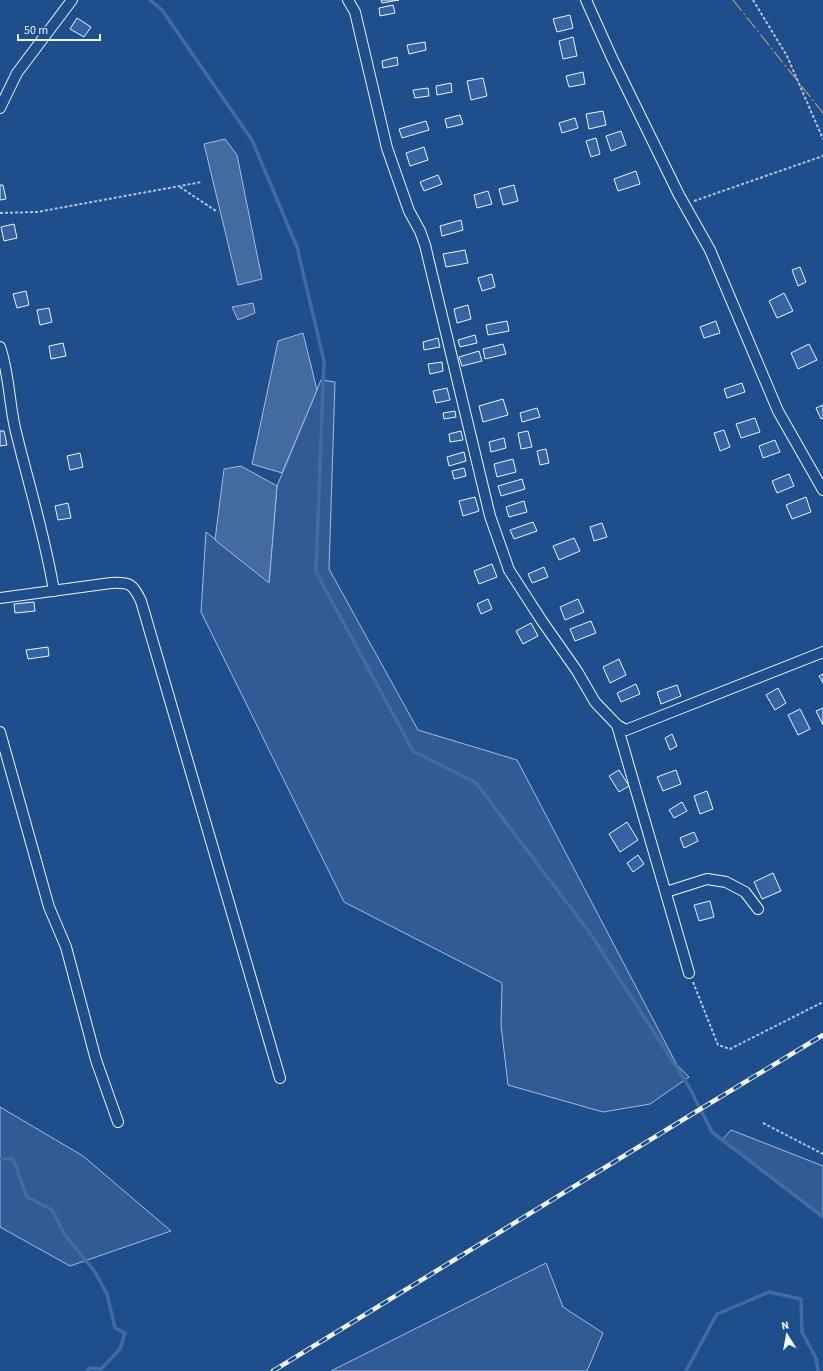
<svg xmlns="http://www.w3.org/2000/svg" width="823" height="1371" viewBox="0 0 823 1371" font-family="'Source Sans 3',sans-serif">
<rect width="100%" height="100%" fill="#1f4e8c"/>
<g fill="#305b95" stroke="#a8bbd7">
<path d="M 321,380 L 335,382 L 329,569 L 418,730 L 517,760 L 677,1065 L 689,1077 L 650,1104 L 603,1112 L 508,1085 L 501,1025 L 502,983 L 344,902 L 201,612 L 206,532 L 269,582 L 277,486 Z"/>
<path d="M 0,1107 L 83,1156 L 171,1231 L 70,1266 L 0,1227 Z"/>
<path d="M 731,1130 L 823,1166 L 823,1216 L 722,1140 Z"/>
<path d="M 546,1263 L 563,1307 L 603,1333 L 587,1371 L 331,1371 Z"/>
</g>
<g fill="#446ba0" stroke="#a8bbd7">
<path d="M 225,139 L 237,155 L 262,279 L 238,285 L 204,144 Z"/>
<path d="M 253,303 L 255,313 L 238,320 L 232,307 Z"/>
<path d="M 303,333 L 317,390 L 282,473 L 252,464 L 278,341 Z"/>
<path d="M 241,466 L 277,486 L 269,583 L 215,540 L 224,469 Z"/>
</g>
<g fill="none" stroke-linecap="round" stroke-linejoin="round">
<g stroke="#446ba0" stroke-width="3.5">
<path d="M 150,0 L 162,10 L 252,140 L 297,247 L 324,361 L 316,572 L 413,751 L 476,783 L 590,933 L 688,1085 L 712,1132 L 823,1217"/>
<path d="M 0,1159 L 13,1159 L 27,1197 L 52,1210 L 65,1235 L 95,1272 L 107,1294 L 115,1328 L 125,1333 L 120,1349 L 101,1369 L 90,1368 L 87,1371"/>
<path d="M 686,1371 L 717,1314 L 769,1292 L 801,1299 L 802,1332 L 816,1358 L 818,1371"/>
</g>
</g>
<g fill="#3563a3" stroke="#f2f6ff">
<path d="M 381,0 L 399,0 L 382,3 Z"/>
<path d="M 393,5 L 395,13 L 380,16 L 379,8 Z"/>
<path d="M 570,15 L 573,28 L 557,32 L 553,19 Z"/>
<path d="M 77,18 L 91,27 L 84,37 L 70,29 Z"/>
<path d="M 573,37 L 577,56 L 563,59 L 559,41 Z"/>
<path d="M 425,42 L 426,50 L 409,54 L 407,45 Z"/>
<path d="M 397,57 L 398,65 L 383,68 L 382,61 Z"/>
<path d="M 583,72 L 585,84 L 569,87 L 566,76 Z"/>
<path d="M 483,78 L 487,96 L 471,100 L 467,81 Z"/>
<path d="M 451,83 L 452,92 L 437,95 L 436,86 Z"/>
<path d="M 428,88 L 429,96 L 415,98 L 413,90 Z"/>
<path d="M 603,111 L 606,125 L 589,129 L 586,114 Z"/>
<path d="M 460,115 L 463,124 L 447,128 L 445,119 Z"/>
<path d="M 575,118 L 578,128 L 562,133 L 559,123 Z"/>
<path d="M 426,121 L 429,130 L 402,138 L 399,129 Z"/>
<path d="M 621,131 L 626,145 L 611,151 L 606,136 Z"/>
<path d="M 596,138 L 600,154 L 591,157 L 586,141 Z"/>
<path d="M 424,147 L 428,160 L 410,166 L 406,153 Z"/>
<path d="M 636,171 L 640,184 L 618,191 L 614,179 Z"/>
<path d="M 438,175 L 442,184 L 424,191 L 420,182 Z"/>
<path d="M 0,185 L 3,185 L 6,199 L 0,200 Z"/>
<path d="M 514,185 L 518,201 L 503,205 L 499,189 Z"/>
<path d="M 488,191 L 492,204 L 477,208 L 474,195 Z"/>
<path d="M 461,220 L 463,230 L 442,236 L 440,226 Z"/>
<path d="M 14,224 L 17,238 L 4,241 L 1,227 Z"/>
<path d="M 465,250 L 468,263 L 446,267 L 443,254 Z"/>
<path d="M 800,267 L 806,282 L 798,286 L 792,270 Z"/>
<path d="M 492,274 L 495,287 L 482,291 L 478,278 Z"/>
<path d="M 26,291 L 29,305 L 17,308 L 13,294 Z"/>
<path d="M 784,293 L 793,311 L 777,318 L 769,301 Z"/>
<path d="M 468,305 L 471,319 L 457,323 L 454,309 Z"/>
<path d="M 49,308 L 52,322 L 40,325 L 37,310 Z"/>
<path d="M 507,321 L 509,331 L 488,335 L 486,325 Z"/>
<path d="M 716,321 L 720,333 L 704,338 L 700,327 Z"/>
<path d="M 475,335 L 477,343 L 460,347 L 458,340 Z"/>
<path d="M 438,338 L 440,347 L 424,350 L 423,342 Z"/>
<path d="M 63,343 L 66,356 L 51,359 L 49,346 Z"/>
<path d="M 503,344 L 506,354 L 485,359 L 483,349 Z"/>
<path d="M 809,344 L 817,360 L 798,369 L 791,353 Z"/>
<path d="M 479,351 L 482,361 L 462,366 L 459,357 Z"/>
<path d="M 442,362 L 443,371 L 430,374 L 428,364 Z"/>
<path d="M 742,383 L 745,392 L 727,398 L 724,389 Z"/>
<path d="M 447,388 L 450,400 L 436,403 L 433,391 Z"/>
<path d="M 503,399 L 508,415 L 483,422 L 479,406 Z"/>
<path d="M 823,405 L 823,418 L 821,419 L 816,408 Z"/>
<path d="M 537,408 L 540,417 L 522,422 L 520,413 Z"/>
<path d="M 455,411 L 456,417 L 444,419 L 443,413 Z"/>
<path d="M 755,418 L 760,432 L 741,438 L 736,424 Z"/>
<path d="M 724,430 L 730,447 L 720,451 L 714,433 Z"/>
<path d="M 0,431 L 4,431 L 7,445 L 0,446 Z"/>
<path d="M 461,431 L 463,440 L 450,442 L 449,434 Z"/>
<path d="M 528,431 L 532,447 L 521,449 L 518,433 Z"/>
<path d="M 504,438 L 506,448 L 491,452 L 489,442 Z"/>
<path d="M 775,440 L 780,452 L 763,458 L 759,446 Z"/>
<path d="M 546,449 L 549,463 L 540,465 L 537,451 Z"/>
<path d="M 464,452 L 466,461 L 449,466 L 447,457 Z"/>
<path d="M 80,453 L 83,467 L 70,470 L 67,456 Z"/>
<path d="M 513,459 L 516,472 L 497,477 L 494,464 Z"/>
<path d="M 464,468 L 466,476 L 454,479 L 452,471 Z"/>
<path d="M 789,474 L 794,486 L 777,493 L 772,481 Z"/>
<path d="M 522,479 L 525,489 L 501,496 L 498,486 Z"/>
<path d="M 475,497 L 479,511 L 463,516 L 459,501 Z"/>
<path d="M 806,497 L 811,512 L 792,519 L 786,505 Z"/>
<path d="M 524,501 L 527,512 L 509,517 L 506,507 Z"/>
<path d="M 68,503 L 71,518 L 58,520 L 55,506 Z"/>
<path d="M 533,522 L 537,531 L 514,539 L 510,530 Z"/>
<path d="M 602,523 L 607,537 L 594,541 L 590,527 Z"/>
<path d="M 574,538 L 580,551 L 559,560 L 553,546 Z"/>
<path d="M 492,564 L 497,577 L 479,584 L 474,571 Z"/>
<path d="M 544,567 L 548,577 L 532,583 L 528,574 Z"/>
<path d="M 488,599 L 492,609 L 481,614 L 477,604 Z"/>
<path d="M 578,599 L 584,612 L 565,620 L 560,607 Z"/>
<path d="M 34,602 L 35,611 L 15,613 L 14,604 Z"/>
<path d="M 591,621 L 596,633 L 575,641 L 570,629 Z"/>
<path d="M 531,623 L 538,636 L 523,644 L 516,631 Z"/>
<path d="M 48,647 L 49,656 L 28,659 L 26,650 Z"/>
<path d="M 619,659 L 626,675 L 610,683 L 603,667 Z"/>
<path d="M 823,674 L 823,683 L 819,676 Z"/>
<path d="M 636,684 L 640,694 L 621,702 L 617,693 Z"/>
<path d="M 677,685 L 681,696 L 661,704 L 657,692 Z"/>
<path d="M 778,688 L 786,703 L 775,710 L 766,695 Z"/>
<path d="M 823,708 L 823,725 L 816,711 Z"/>
<path d="M 800,709 L 810,729 L 798,735 L 788,715 Z"/>
<path d="M 672,734 L 677,746 L 670,750 L 665,738 Z"/>
<path d="M 619,770 L 629,786 L 619,792 L 609,776 Z"/>
<path d="M 676,770 L 681,784 L 663,791 L 657,777 Z"/>
<path d="M 707,791 L 713,809 L 700,814 L 694,796 Z"/>
<path d="M 682,802 L 687,811 L 674,818 L 669,810 Z"/>
<path d="M 627,822 L 638,840 L 620,852 L 609,834 Z"/>
<path d="M 694,832 L 698,841 L 684,848 L 680,838 Z"/>
<path d="M 638,855 L 644,864 L 633,872 L 627,863 Z"/>
<path d="M 773,873 L 781,891 L 762,899 L 754,882 Z"/>
<path d="M 710,901 L 714,917 L 699,921 L 694,905 Z"/>
</g>
<g fill="none" stroke-linecap="round" stroke-linejoin="round">
<defs>
<g id="street">
<path d="M 348,0 L 355,12 L 387,148 L 409,211 L 420,231 L 425,245 L 490,516 L 509,570 L 542,621 L 577,671 L 595,702 L 617,725 L 626,730 L 823,652"/>
<path d="M 586,0 L 612,58 L 679,195 L 710,250 L 778,411 L 823,490"/>
<path d="M 0,108 L 17,73 L 72,0"/>
<path d="M 0,347 C 9,373 9,401 15,428 C 28,482 45,536 54,591"/>
<path d="M 0,598 L 111,583 C 130,582 133,584 141,601 L 280,1078"/>
<path d="M 617,725 L 689,973"/>
<path d="M 0,732 L 49,907 L 66,947 L 96,1060 L 118,1122"/>
<path d="M 666,892 L 707,879 L 726,882 L 745,892 L 758,909"/>
</g>
</defs>
<use href="#street" stroke="#f2f6ff" stroke-width="12"/>
<g stroke="#b3c4dc" stroke-width="2" stroke-dasharray="3 2" stroke-linecap="butt">
<path d="M 753,0 L 787,56 L 823,139"/>
<path d="M 180,187 L 216,211"/>
<path d="M 694,201 L 823,156"/>
<path d="M 0,213 L 37,212 L 202,182"/>
<path d="M 693,982 L 718,1045 L 730,1049 L 823,1002"/>
<path d="M 763,1123 L 823,1154"/>
</g>
<use href="#street" stroke="#1f4e8c" stroke-width="10"/>
<defs>
<path id="rail" d="M 273,1371 L 707,1105 L 823,1035"/>
</defs>
<use href="#rail" stroke="#f2f6ff" stroke-width="4.5"/>
<use href="#rail" stroke="#1f4e8c" stroke-width="3" stroke-dasharray="9" stroke-linecap="butt"/>
<path stroke="#ffb74d" stroke-width="1" stroke-dasharray="14 3 2 3" stroke-linecap="butt" d="M 733,0 L 823,113"/>
</g>
<g transform="translate(787 1335) rotate(349)" stroke="#1f4e8c" stroke-width="3" paint-order="stroke">
<path d="M0-3L7 15L0 10L-7 15Z" fill="#f2f6ff"/>
<text y="-6" font-size="11" font-weight="bold" text-anchor="middle" fill="#f2f6ff">N</text>
</g>
<path d="M18 34v6h82v-6" fill="none" stroke="#f2f6ff" stroke-width="2"/>
<text x="24" y="34" font-size="12" fill="#f2f6ff" stroke="#1f4e8c" stroke-width="3" paint-order="stroke">50 m</text>
</svg>
